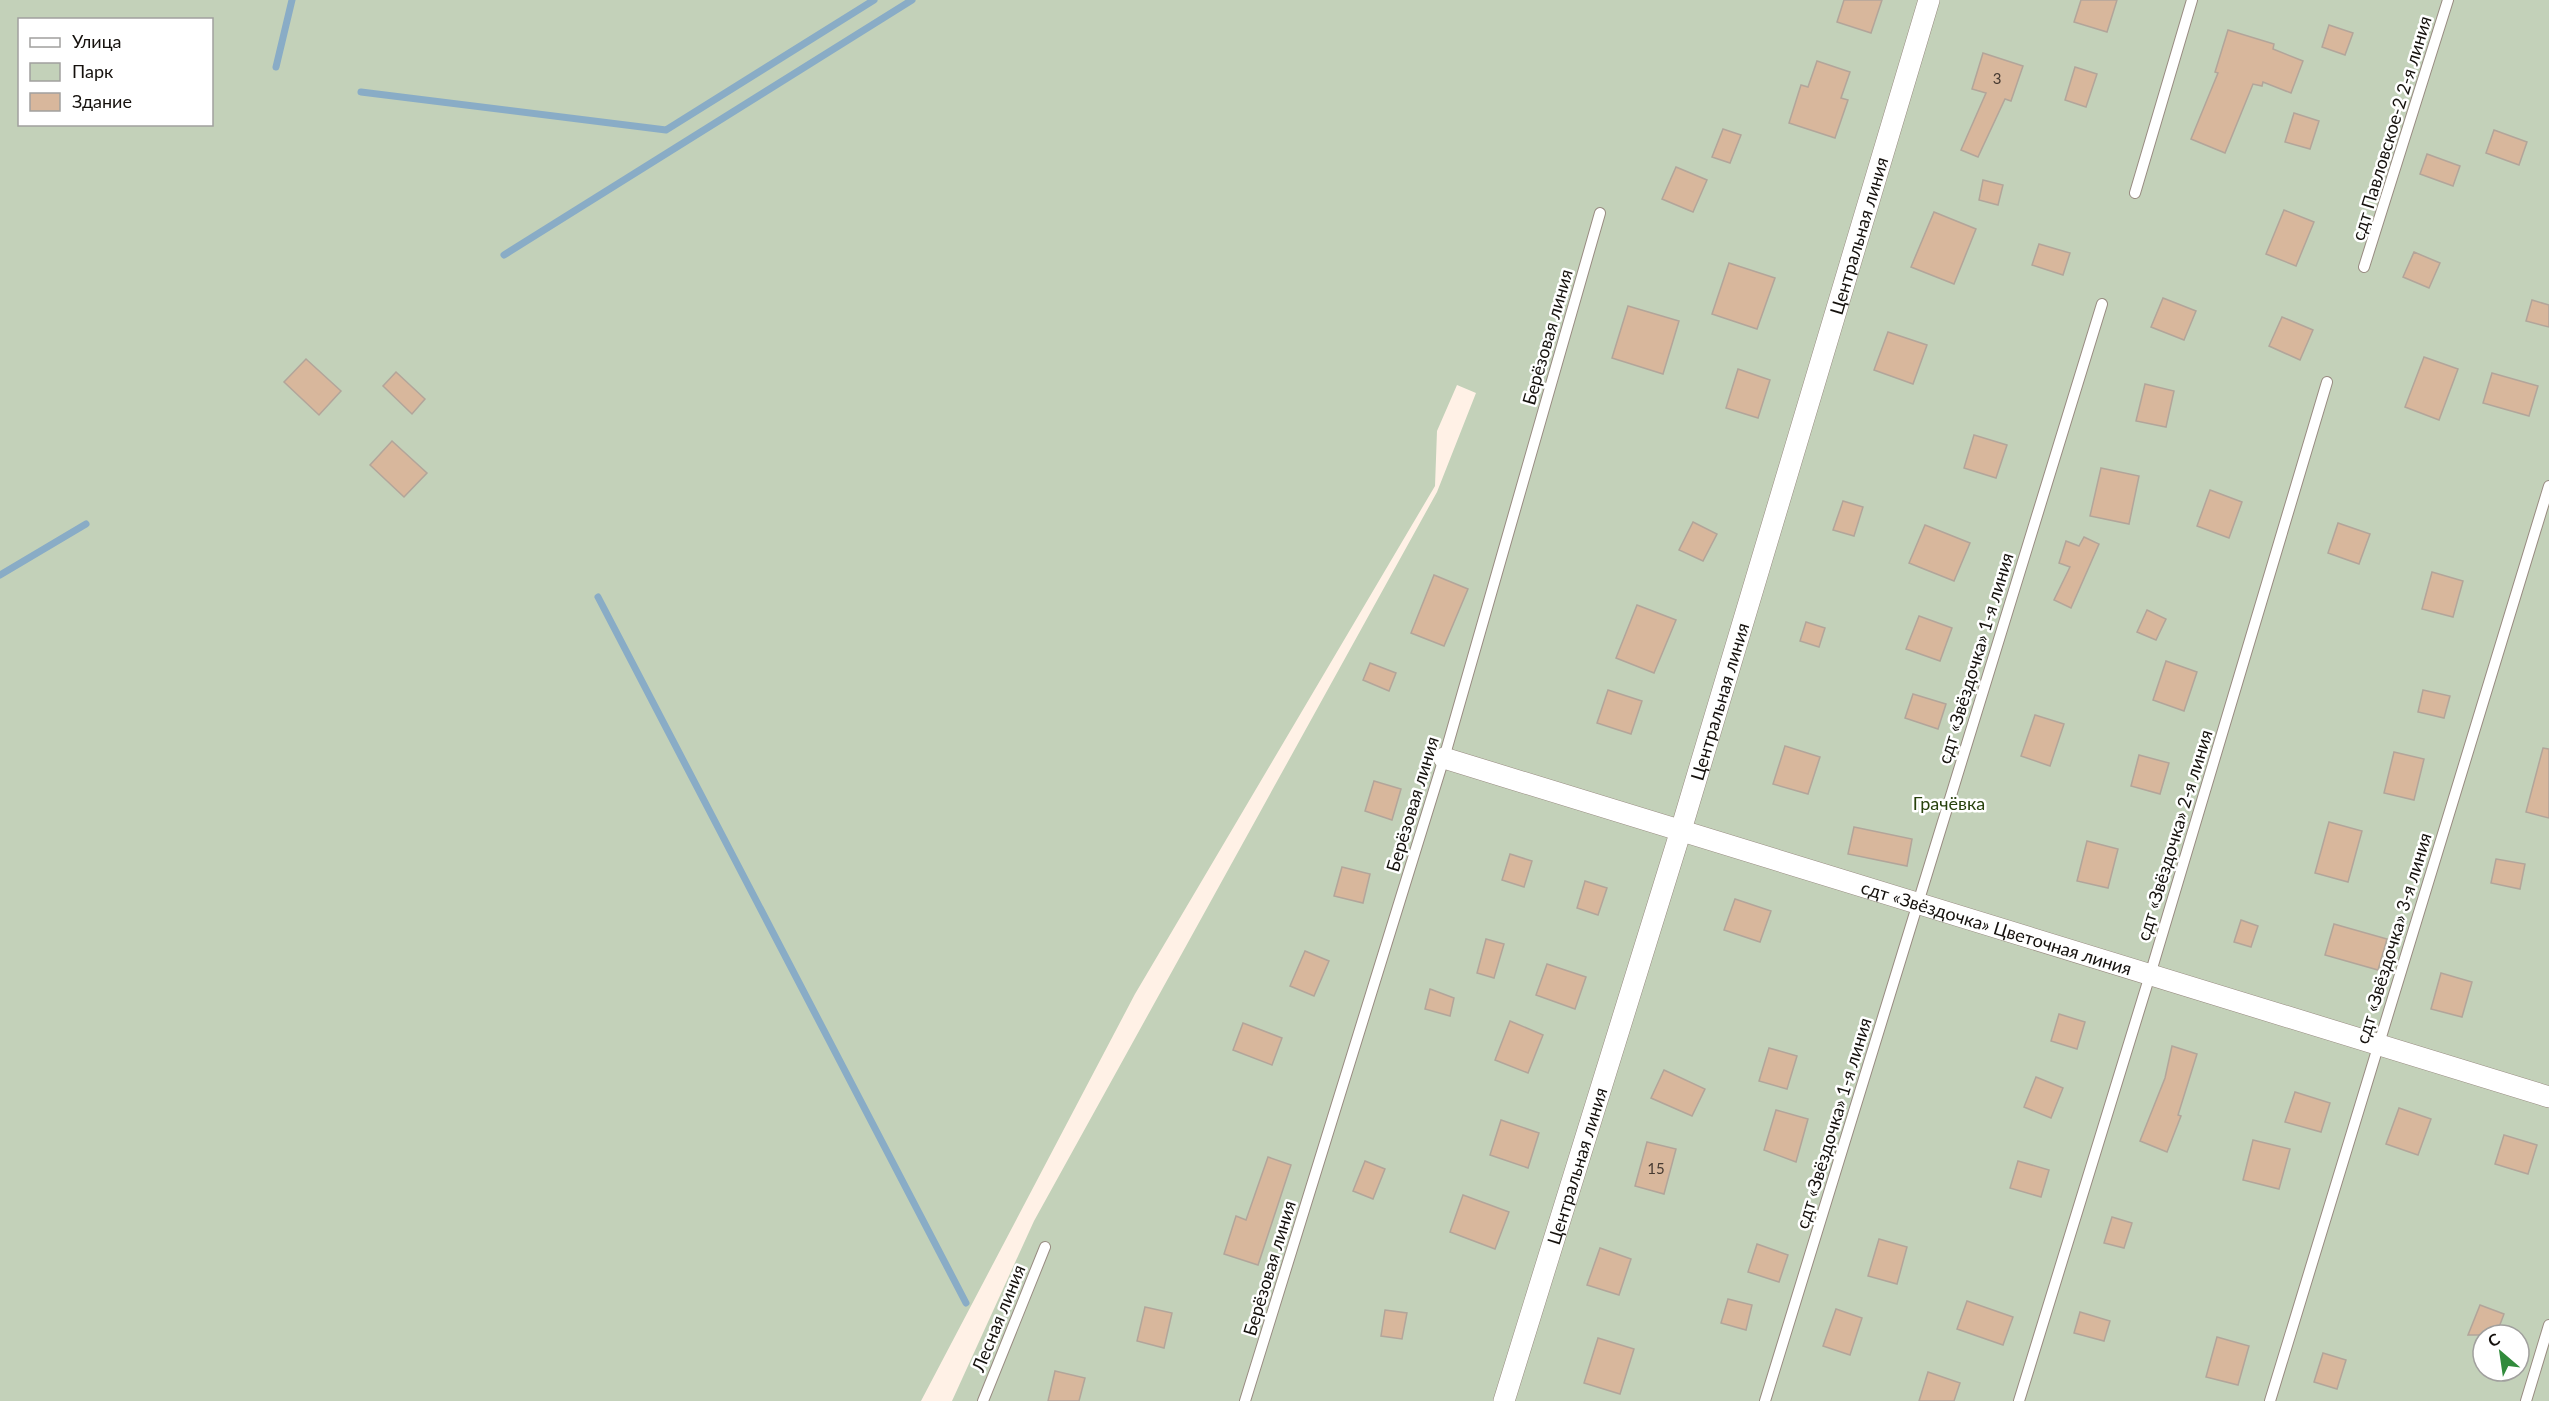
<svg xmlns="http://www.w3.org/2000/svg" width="2549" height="1401" viewBox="0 0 2549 1401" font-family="Lato,sans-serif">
<rect width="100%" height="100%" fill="#fff1e6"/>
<path fill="#c3d1b9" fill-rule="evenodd" d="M 0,0 L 2549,0 L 2549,1401 L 952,1401 L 1034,1221 L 1437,492 L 1476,393 L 1457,385 L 1437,431 L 1435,486 L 1135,994 L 921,1401 L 0,1401 ZM 20,20 L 212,20 L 212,124 L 20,124 ZM 2483,1335 L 2519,1335 L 2519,1371 L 2483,1371 Z"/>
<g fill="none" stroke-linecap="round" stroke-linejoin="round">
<g stroke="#89acc6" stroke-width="7">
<path d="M 276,67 L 292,0"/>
<path d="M 361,92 L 666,130 L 874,0"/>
<path d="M 504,255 L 912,0"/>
<path d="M 0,575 L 86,524"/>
<path d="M 598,597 L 966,1303"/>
</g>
</g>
<g fill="#d8b79c" stroke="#b2a59a" stroke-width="1.5">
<path d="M 1844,0 L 1882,0 L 1871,33 L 1837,22 Z"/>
<path d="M 2081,0 L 2117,0 L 2107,32 L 2074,22 Z"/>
<path d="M 2329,25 L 2353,33 L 2345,55 L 2322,47 Z"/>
<path d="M 2228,30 L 2274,44 L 2273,49 L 2303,61 L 2291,93 L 2263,82 L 2262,86 L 2253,84 L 2225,153 L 2191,139 L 2218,73 L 2215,72 Z"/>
<path d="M 1983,53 L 2023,66 L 2011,101 L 2005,99 L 1978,157 L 1961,150 L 1986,93 L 1972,89 Z"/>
<path d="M 1817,61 L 1850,72 L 1841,98 L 1848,100 L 1835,138 L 1789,123 L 1801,85 L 1808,87 Z"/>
<path d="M 2075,67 L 2097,74 L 2086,107 L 2065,100 Z"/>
<path d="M 2294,113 L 2319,121 L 2310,149 L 2285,142 Z"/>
<path d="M 1723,129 L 1741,135 L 1730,163 L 1712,157 Z"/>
<path d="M 2494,130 L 2527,142 L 2519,165 L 2486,153 Z"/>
<path d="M 2427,154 L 2460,166 L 2453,186 L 2420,174 Z"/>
<path d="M 1676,167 L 1707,180 L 1693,212 L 1662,199 Z"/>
<path d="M 1983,180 L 2003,185 L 1998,205 L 1979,200 Z"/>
<path d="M 2284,210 L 2314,222 L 2296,266 L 2266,254 Z"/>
<path d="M 1934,212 L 1976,229 L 1954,284 L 1911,267 Z"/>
<path d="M 2039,244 L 2070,253 L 2063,275 L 2032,265 Z"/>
<path d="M 2414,252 L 2440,263 L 2429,288 L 2403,277 Z"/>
<path d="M 1729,263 L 1775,278 L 1757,329 L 1712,314 Z"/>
<path d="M 2163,298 L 2196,311 L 2184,340 L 2151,327 Z"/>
<path d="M 2532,300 L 2549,305 L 2549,327 L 2526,321 Z"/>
<path d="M 1628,306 L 1679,321 L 1663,374 L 1612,358 Z"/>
<path d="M 2282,317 L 2313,330 L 2300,360 L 2269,346 Z"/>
<path d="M 1888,332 L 1927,345 L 1913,384 L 1874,370 Z"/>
<path d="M 2424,357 L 2458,369 L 2439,420 L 2405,407 Z"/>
<path d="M 306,359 L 341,391 L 319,415 L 284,382 Z"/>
<path d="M 1738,369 L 1770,380 L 1758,418 L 1726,408 Z"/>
<path d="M 396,372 L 425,399 L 412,414 L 383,386 Z"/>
<path d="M 2492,373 L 2538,386 L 2529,416 L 2483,403 Z"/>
<path d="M 2145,384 L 2174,391 L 2166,427 L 2136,421 Z"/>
<path d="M 1974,435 L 2007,445 L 1996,478 L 1964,468 Z"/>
<path d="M 392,441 L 427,473 L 404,497 L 370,465 Z"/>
<path d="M 2101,468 L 2139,476 L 2129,524 L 2090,516 Z"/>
<path d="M 2210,490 L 2242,502 L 2229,538 L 2197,526 Z"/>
<path d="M 1843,501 L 1863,507 L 1854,536 L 1833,530 Z"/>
<path d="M 1693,522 L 1717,534 L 1703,561 L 1679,550 Z"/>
<path d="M 2338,523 L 2370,534 L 2359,564 L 2328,553 Z"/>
<path d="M 1925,525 L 1970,543 L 1954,581 L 1909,563 Z"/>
<path d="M 2084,537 L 2099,544 L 2071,608 L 2054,600 L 2070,567 L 2059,563 L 2066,541 L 2079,546 Z"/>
<path d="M 2432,572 L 2463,581 L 2453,617 L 2422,609 Z"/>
<path d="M 1434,575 L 1468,589 L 1444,646 L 1411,633 Z"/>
<path d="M 1637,605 L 1676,620 L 1654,673 L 1616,658 Z"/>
<path d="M 2147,610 L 2166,619 L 2156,640 L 2137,632 Z"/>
<path d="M 1919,616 L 1952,628 L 1940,661 L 1906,649 Z"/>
<path d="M 1806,622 L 1825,628 L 1819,647 L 1800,641 Z"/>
<path d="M 2166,661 L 2197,672 L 2184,711 L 2153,700 Z"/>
<path d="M 1370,663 L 1396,673 L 1389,691 L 1363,680 Z"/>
<path d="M 1608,690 L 1642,701 L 1631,734 L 1597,723 Z"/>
<path d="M 2423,690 L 2450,696 L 2444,718 L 2418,712 Z"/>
<path d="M 1913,694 L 1946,704 L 1938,729 L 1905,718 Z"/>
<path d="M 2035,715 L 2064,724 L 2050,766 L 2021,756 Z"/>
<path d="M 1785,746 L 1820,757 L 1808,794 L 1773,784 Z"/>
<path d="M 2543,748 L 2549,749 L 2549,818 L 2526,812 Z"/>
<path d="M 2394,752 L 2424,759 L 2414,800 L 2384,793 Z"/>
<path d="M 2139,755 L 2169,763 L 2160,794 L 2131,786 Z"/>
<path d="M 1374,781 L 1401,789 L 1392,820 L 1365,811 Z"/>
<path d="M 2329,822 L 2362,831 L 2348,882 L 2315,873 Z"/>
<path d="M 1854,827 L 1912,839 L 1907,866 L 1848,854 Z"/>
<path d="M 2087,841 L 2118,849 L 2108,888 L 2077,881 Z"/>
<path d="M 1510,854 L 1532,861 L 1524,887 L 1502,880 Z"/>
<path d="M 2496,859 L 2525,864 L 2520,889 L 2491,883 Z"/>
<path d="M 1342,867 L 1370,874 L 1363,903 L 1334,896 Z"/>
<path d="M 1585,881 L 1607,888 L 1598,915 L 1577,908 Z"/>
<path d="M 1735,899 L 1771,911 L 1760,942 L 1724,930 Z"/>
<path d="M 2241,920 L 2258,926 L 2251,947 L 2234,942 Z"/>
<path d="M 2334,924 L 2387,939 L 2378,970 L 2325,955 Z"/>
<path d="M 1486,939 L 1504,944 L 1494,978 L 1477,973 Z"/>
<path d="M 1305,951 L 1329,961 L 1314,996 L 1290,986 Z"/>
<path d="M 1547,964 L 1586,977 L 1575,1009 L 1536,995 Z"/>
<path d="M 2441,973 L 2472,982 L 2462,1017 L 2431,1009 Z"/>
<path d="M 1430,989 L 1454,998 L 1450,1016 L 1425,1009 Z"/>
<path d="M 2059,1014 L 2085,1022 L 2077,1049 L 2051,1041 Z"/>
<path d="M 1510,1021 L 1543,1035 L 1528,1073 L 1495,1060 Z"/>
<path d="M 1243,1023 L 1282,1038 L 1272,1065 L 1233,1050 Z"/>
<path d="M 2172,1046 L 2197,1054 L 2178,1115 L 2181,1116 L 2167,1152 L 2140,1141 L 2165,1078 Z"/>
<path d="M 1769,1048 L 1797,1056 L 1787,1089 L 1759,1081 Z"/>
<path d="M 1664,1070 L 1705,1089 L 1692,1116 L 1651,1098 Z"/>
<path d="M 2036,1077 L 2063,1088 L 2051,1118 L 2024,1107 Z"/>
<path d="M 2295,1092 L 2330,1103 L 2321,1132 L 2285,1122 Z"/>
<path d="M 2399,1108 L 2431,1119 L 2418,1155 L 2386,1144 Z"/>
<path d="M 1776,1110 L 1808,1119 L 1796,1162 L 1764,1150 Z"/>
<path d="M 1501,1120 L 1539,1133 L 1528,1168 L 1490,1155 Z"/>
<path d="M 2504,1135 L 2537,1145 L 2528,1174 L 2495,1164 Z"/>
<path d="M 2253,1140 L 2290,1149 L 2279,1189 L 2243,1180 Z"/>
<path d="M 1647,1142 L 1676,1149 L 1664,1194 L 1635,1186 Z"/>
<path d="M 1268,1157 L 1291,1165 L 1258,1265 L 1224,1254 L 1236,1216 L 1246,1220 Z"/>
<path d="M 1365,1161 L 1385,1169 L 1373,1199 L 1353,1191 Z"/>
<path d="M 2018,1161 L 2049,1170 L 2041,1197 L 2010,1188 Z"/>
<path d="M 1463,1195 L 1509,1212 L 1495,1249 L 1450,1232 Z"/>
<path d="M 2112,1217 L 2132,1223 L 2124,1248 L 2104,1243 Z"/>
<path d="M 1879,1239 L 1907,1247 L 1897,1284 L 1868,1276 Z"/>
<path d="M 1757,1244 L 1788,1255 L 1779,1282 L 1748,1272 Z"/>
<path d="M 1600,1248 L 1631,1259 L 1619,1295 L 1587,1285 Z"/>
<path d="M 1728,1299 L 1752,1305 L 1746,1330 L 1721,1323 Z"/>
<path d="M 1967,1301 L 2013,1317 L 2003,1345 L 1957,1329 Z"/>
<path d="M 2480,1305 L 2504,1314 L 2496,1335 L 2468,1335 Z"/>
<path d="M 1145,1307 L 1172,1313 L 1164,1348 L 1137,1341 Z"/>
<path d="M 1836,1309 L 1862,1318 L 1850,1355 L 1823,1346 Z"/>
<path d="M 1385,1310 L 1407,1313 L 1402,1339 L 1381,1336 Z"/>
<path d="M 2080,1312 L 2110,1321 L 2104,1341 L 2074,1333 Z"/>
<path d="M 2217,1337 L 2249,1346 L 2238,1385 L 2206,1377 Z"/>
<path d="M 1598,1338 L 1634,1349 L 1620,1394 L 1584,1383 Z"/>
<path d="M 2323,1353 L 2346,1360 L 2337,1389 L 2314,1382 Z"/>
<path d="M 1055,1371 L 1085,1378 L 1079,1401 L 1048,1401 Z"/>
<path d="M 1928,1372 L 1960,1383 L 1954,1401 L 1919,1401 Z"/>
</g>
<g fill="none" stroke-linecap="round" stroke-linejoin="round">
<defs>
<g id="lane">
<path d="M 2135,193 L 2192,0"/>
<path d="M 2364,267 L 2448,0"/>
<path d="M 983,1401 L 1045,1247"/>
<path d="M 1245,1401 L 1444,758 L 1600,213"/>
<path d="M 1765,1401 L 2102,304"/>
<path d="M 2019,1401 L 2150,975 L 2327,382"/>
<path d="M 2270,1401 L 2549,486"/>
<path d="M 2526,1401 L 2549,1325"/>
</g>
<g id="street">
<path id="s1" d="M 1444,758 L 2549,1097"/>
<path id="s2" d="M 1504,1401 L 1681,830 L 1929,0"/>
</g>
</defs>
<use href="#lane" stroke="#988b81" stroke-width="12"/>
<use href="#street" stroke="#988b81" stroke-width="22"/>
<use href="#lane" stroke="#fff" stroke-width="10"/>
<use href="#street" stroke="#fff" stroke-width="21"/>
</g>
<g text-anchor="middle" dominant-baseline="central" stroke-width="5" stroke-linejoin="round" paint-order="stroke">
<g font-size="15" fill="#463a31">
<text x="1997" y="78">3</text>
<text x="1656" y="1168">15</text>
</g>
<g font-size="18" fill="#15110d" stroke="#fff">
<text transform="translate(2391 128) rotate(-73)">сдт Павловское-2 2-я линия</text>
<text stroke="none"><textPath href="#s2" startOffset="1218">Центральная линия</textPath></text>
<text transform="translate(1547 337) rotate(-74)">Берёзовая линия</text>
<text transform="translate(1975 658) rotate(-73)">сдт «Звёздочка» 1-я линия</text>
<text stroke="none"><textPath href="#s2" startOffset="732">Центральная линия</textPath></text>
<text transform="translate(1412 804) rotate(-73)">Берёзовая линия</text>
<text transform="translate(2174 835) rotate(-73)">сдт «Звёздочка» 2-я линия</text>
<text stroke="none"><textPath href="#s1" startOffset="578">сдт «Звёздочка» Цветочная линия</textPath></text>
<text transform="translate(2393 938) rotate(-73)">сдт «Звёздочка» 3-я линия</text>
<text transform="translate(1833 1123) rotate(-73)">сдт «Звёздочка» 1-я линия</text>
<text stroke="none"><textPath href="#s2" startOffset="246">Центральная линия</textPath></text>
<text transform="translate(1269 1268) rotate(-73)">Берёзовая линия</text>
<text transform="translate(998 1318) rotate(-68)">Лесная линия</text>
</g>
<g font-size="18" fill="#27410c" stroke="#fff">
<text x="1949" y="803">Грачёвка</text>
</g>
</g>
<rect x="18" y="18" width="195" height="108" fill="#ffffff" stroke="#a1a09e" stroke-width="1.5"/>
<rect x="30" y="38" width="30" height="9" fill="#ffffff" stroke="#a1a09e" stroke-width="1.5"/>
<text x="72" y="48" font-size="18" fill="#15110d">Улица</text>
<rect x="30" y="63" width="30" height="18" fill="#c3d1b9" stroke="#a1a09e" stroke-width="1.5"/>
<text x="72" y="78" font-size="18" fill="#15110d">Парк</text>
<rect x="30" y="93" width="30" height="18" fill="#d8b79c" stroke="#a1a09e" stroke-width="1.5"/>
<text x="72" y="108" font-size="18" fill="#15110d">Здание</text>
<g transform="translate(2501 1353) rotate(331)"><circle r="28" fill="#ffffff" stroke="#a1a09e" stroke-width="1.5"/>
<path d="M0-4.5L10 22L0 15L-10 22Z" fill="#318b3c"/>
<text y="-9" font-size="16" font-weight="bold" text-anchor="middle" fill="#15110d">С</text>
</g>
</svg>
